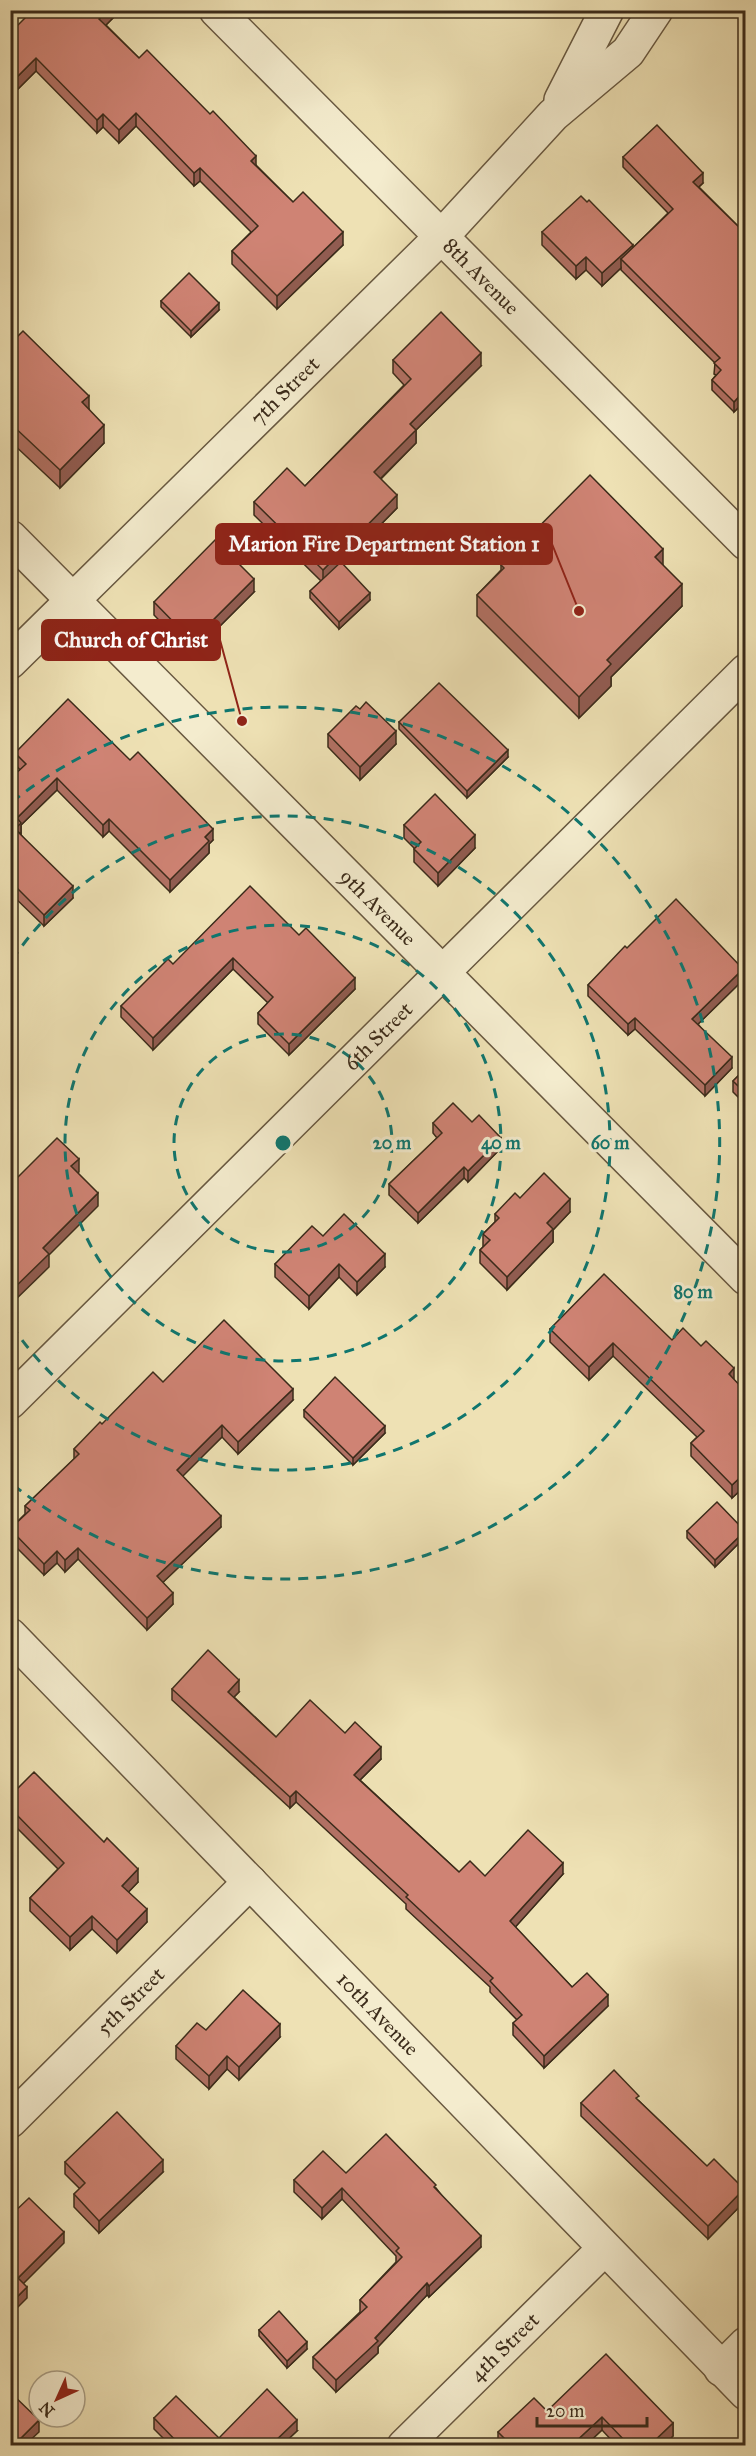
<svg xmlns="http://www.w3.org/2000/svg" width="756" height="2456" viewBox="0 0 756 2456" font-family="'IM FELL Great Primer',serif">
<rect width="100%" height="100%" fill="#eee1b4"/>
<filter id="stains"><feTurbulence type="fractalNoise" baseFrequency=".00333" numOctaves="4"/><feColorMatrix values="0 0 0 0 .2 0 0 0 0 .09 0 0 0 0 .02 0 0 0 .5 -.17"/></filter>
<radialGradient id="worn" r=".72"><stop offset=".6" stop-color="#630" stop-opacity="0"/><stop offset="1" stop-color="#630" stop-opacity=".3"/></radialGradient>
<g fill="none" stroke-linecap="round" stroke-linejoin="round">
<defs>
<g id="minor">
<path id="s1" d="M 216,10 L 746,543"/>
<path d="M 561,100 L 607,10"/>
<path id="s2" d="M 10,537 L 746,1278"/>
<path id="s3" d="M 10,662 L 441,237 L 553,115 L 628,52 L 656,10"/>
<path id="s4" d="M 10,1402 L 746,671"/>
<path id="s5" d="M 10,1635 L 746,2393"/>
<path id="s6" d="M 10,2121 L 250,1882"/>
<path d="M 721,2369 L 746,2344"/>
<path id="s7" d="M 404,2446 L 604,2249"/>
</g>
</defs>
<use href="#minor" stroke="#685840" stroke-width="36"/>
<use href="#minor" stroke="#f4ecce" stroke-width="33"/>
</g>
<g fill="#b27164" stroke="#3b2b1a" stroke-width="1.5">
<path d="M 114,10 L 114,17 L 106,25 L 139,58 L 256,165 L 293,202 L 343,245 L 277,309 L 232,264 L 232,251 L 251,232 L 200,181 L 194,186 L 136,126 L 119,143 L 103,127 L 97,133 L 36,71 L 10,97 L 10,33 Z"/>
<path d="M 623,157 L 703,183 L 699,187 L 746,234 L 746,405 L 743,403 L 734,412 L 712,390 L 712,380 L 716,375 L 714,374 L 715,363 L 621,270 L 621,268 L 602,286 L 586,270 L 576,279 L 542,245 L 542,232 L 633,248 L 668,213 L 623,167 Z"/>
<path d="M 161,301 L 219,310 L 191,337 L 161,307 Z"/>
<path d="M 10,344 L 89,409 L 104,443 L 60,488 L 10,441 Z"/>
<path d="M 393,360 L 481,366 L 416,430 L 416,443 L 381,479 L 397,508 L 342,564 L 370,600 L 339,629 L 310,598 L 310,591 L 321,581 L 254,515 L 254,502 L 305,486 L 404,385 L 393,373 Z"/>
<path d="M 501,565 L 663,566 L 682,606 L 611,677 L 611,686 L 579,718 L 477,616 L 477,595 L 501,570 Z"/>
<path d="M 254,592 L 192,654 L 154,615 L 154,602 Z"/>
<path d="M 360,709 L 396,744 L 360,780 L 328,747 L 328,734 Z"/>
<path d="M 399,722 L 508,757 L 467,798 L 399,729 Z"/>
<path d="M 15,753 L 213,840 L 209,844 L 209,853 L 170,892 L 109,831 L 103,837 L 57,790 L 21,825 L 21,835 L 73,898 L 44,926 L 10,893 L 10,779 L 20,770 L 15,764 Z"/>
<path d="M 404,825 L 475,848 L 438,886 L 414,862 L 414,848 L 404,838 Z"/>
<path d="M 299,935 L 355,989 L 289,1055 L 258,1024 L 258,1013 L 268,1003 L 233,969 L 153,1050 L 121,1017 L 121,1006 L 173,964 Z"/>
<path d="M 627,948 L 743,980 L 698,1024 L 732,1068 L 705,1096 L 635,1029 L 628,1035 L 588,996 L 588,985 Z"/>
<path d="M 746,1068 L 746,1105 L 733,1092 L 733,1081 Z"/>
<path d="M 472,1122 L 501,1148 L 468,1182 L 464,1178 L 418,1223 L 389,1195 L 389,1184 L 437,1138 L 433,1133 L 433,1123 Z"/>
<path d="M 746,1123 L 746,1144 L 741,1139 L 741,1128 Z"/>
<path d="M 520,1198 L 570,1212 L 553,1230 L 553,1242 L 507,1290 L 480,1263 L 480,1250 L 483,1247 L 483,1234 L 495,1222 L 495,1214 Z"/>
<path d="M 323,1236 L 385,1267 L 357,1295 L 339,1277 L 309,1309 L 275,1277 L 275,1264 Z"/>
<path d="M 550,1329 L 672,1340 L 734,1380 L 746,1392 L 746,1485 L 732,1498 L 691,1456 L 691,1443 L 697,1437 L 613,1356 L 589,1380 L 550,1342 Z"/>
<path d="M 163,1382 L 293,1400 L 238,1454 L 222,1437 L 182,1476 L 221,1527 L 163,1582 L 173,1604 L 147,1630 L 78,1559 L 65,1572 L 57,1563 L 44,1575 L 10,1541 L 10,1529 L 25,1514 L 25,1506 L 74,1459 L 74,1449 L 102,1424 Z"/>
<path d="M 304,1410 L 385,1433 L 353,1465 L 304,1417 Z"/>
<path d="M 687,1531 L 745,1537 L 715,1567 L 687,1538 Z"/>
<path d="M 172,1689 L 239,1692 L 234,1697 L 276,1737 L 345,1733 L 381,1759 L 360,1780 L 459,1872 L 485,1876 L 563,1874 L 515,1927 L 572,1987 L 608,2006 L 544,2068 L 513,2035 L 513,2023 L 517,2020 L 490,1992 L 490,1987 L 406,1909 L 406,1904 L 296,1802 L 290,1808 L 172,1700 Z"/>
<path d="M 10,1796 L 138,1882 L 128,1892 L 147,1922 L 117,1953 L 92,1929 L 70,1950 L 30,1911 L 30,1898 L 58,1869 L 10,1821 Z"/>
<path d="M 206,2030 L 280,2037 L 239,2080 L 227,2069 L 209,2089 L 176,2059 L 176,2046 Z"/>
<path d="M 639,2101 L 744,2202 L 708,2239 L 581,2116 L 581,2103 Z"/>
<path d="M 65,2162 L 163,2172 L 99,2233 L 74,2207 L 74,2194 L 80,2189 L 65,2174 Z"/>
<path d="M 346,2173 L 436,2188 L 481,2247 L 429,2297 L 427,2295 L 378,2347 L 378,2353 L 336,2392 L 313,2368 L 313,2357 L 360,2312 L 360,2300 L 396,2262 L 396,2256 L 342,2199 L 322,2219 L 294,2192 L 294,2180 Z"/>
<path d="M 259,2330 L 307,2349 L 287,2368 L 259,2336 Z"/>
<path d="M 547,2411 L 673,2423 L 673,2436 L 664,2445 L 616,2445 L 602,2430 L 586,2445 L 498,2445 L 498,2432 Z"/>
<path d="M 154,2418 L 219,2438 L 297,2431 L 282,2445 L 170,2445 L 154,2429 Z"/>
</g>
<g fill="#915c51" stroke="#3b2b1a" stroke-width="1.5">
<path d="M 108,10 L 114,10 L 114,17 L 99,32 L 99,19 Z"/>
<path d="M 36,58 L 36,71 L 10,97 L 10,84 Z"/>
<path d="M 136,113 L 136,126 L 119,143 L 119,130 Z"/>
<path d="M 103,114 L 103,127 L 97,133 L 97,120 Z"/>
<path d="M 256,156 L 256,169 L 251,161 Z"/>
<path d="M 200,168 L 200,181 L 194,186 L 194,173 Z"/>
<path d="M 703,173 L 703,183 L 693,192 L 693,182 Z"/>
<path d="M 343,232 L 343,245 L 277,309 L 277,296 Z"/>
<path d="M 633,245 L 633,258 L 621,259 L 621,268 L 602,286 L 602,273 Z"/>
<path d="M 586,257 L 586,270 L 576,279 L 576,266 Z"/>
<path d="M 219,303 L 219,310 L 191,337 L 191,331 Z"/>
<path d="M 481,353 L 481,366 L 416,430 L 416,443 L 374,485 L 374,472 L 410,424 Z"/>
<path d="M 743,392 L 743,403 L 734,412 L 734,402 Z"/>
<path d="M 89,396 L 89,414 L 82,402 Z"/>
<path d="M 104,425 L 104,443 L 60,488 L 60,470 Z"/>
<path d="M 397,495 L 397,508 L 323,583 L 323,570 Z"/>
<path d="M 663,549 L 663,571 L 655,557 Z"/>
<path d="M 254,579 L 254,592 L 192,654 L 192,641 Z"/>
<path d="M 682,584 L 682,606 L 611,677 L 611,686 L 579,718 L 579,697 L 607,660 Z"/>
<path d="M 370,593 L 370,600 L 339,629 L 339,622 Z"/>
<path d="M 396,731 L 396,744 L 360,780 L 360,767 Z"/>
<path d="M 508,750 L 508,757 L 467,798 L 467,791 Z"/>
<path d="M 57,778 L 57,790 L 21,825 L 21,834 L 15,829 L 17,818 Z"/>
<path d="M 109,819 L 109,831 L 103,837 L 103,825 Z"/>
<path d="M 213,829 L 213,840 L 209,844 L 209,853 L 170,892 L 170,880 L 205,837 Z"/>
<path d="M 475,835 L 475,848 L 438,886 L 438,873 Z"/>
<path d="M 73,886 L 73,898 L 44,926 L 44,915 Z"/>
<path d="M 233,958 L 233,969 L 153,1050 L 153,1038 Z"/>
<path d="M 743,969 L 743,980 L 692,1030 L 692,1019 Z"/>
<path d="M 355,978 L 355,989 L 289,1055 L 289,1044 Z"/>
<path d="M 635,1018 L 635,1029 L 628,1035 L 628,1024 Z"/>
<path d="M 732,1057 L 732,1068 L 705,1096 L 705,1085 Z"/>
<path d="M 501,1138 L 501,1148 L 468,1182 L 468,1171 Z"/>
<path d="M 79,1159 L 79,1172 L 71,1179 L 71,1166 Z"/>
<path d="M 464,1167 L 464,1178 L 418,1223 L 418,1213 Z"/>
<path d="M 98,1193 L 98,1206 L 49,1255 L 49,1267 L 10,1305 L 10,1292 L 43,1248 Z"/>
<path d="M 570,1199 L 570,1212 L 553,1230 L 553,1242 L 507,1290 L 507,1277 L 547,1223 Z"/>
<path d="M 385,1254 L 385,1267 L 357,1295 L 357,1282 Z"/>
<path d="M 339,1264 L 339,1277 L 309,1309 L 309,1296 Z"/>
<path d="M 613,1343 L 613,1356 L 589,1380 L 589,1367 Z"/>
<path d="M 734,1368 L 734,1381 L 729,1374 Z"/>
<path d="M 293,1389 L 293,1400 L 238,1454 L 238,1442 Z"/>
<path d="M 222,1425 L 222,1437 L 177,1482 L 177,1470 Z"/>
<path d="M 385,1426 L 385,1433 L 353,1465 L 353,1458 Z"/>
<path d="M 746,1472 L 746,1485 L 732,1498 L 732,1485 Z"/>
<path d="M 221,1516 L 221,1527 L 157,1588 L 157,1576 Z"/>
<path d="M 745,1531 L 745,1537 L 715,1567 L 715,1560 Z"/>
<path d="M 78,1548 L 78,1559 L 65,1572 L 65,1560 Z"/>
<path d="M 57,1551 L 57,1563 L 44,1575 L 44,1564 Z"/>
<path d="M 173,1593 L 173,1604 L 147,1630 L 147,1618 Z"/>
<path d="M 239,1680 L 239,1692 L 228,1703 L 228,1692 Z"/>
<path d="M 381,1747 L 381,1759 L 354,1786 L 354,1775 Z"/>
<path d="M 296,1791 L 296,1802 L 290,1808 L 290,1797 Z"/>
<path d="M 563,1863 L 563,1874 L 510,1933 L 510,1921 Z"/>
<path d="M 138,1869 L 138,1882 L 122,1899 L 122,1886 Z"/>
<path d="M 147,1909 L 147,1922 L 117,1953 L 117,1940 Z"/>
<path d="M 92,1916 L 92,1929 L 70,1950 L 70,1937 Z"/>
<path d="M 608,1995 L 608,2006 L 544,2068 L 544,2056 Z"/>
<path d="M 280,2024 L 280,2037 L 239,2080 L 239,2067 Z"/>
<path d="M 227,2056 L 227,2069 L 209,2089 L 209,2076 Z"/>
<path d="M 163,2160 L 163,2172 L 99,2233 L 99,2221 Z"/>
<path d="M 342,2188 L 342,2199 L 322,2219 L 322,2208 Z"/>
<path d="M 744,2189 L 744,2202 L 708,2239 L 708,2226 Z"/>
<path d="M 64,2232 L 64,2243 L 18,2289 L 18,2278 Z"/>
<path d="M 481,2236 L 481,2247 L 429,2297 L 429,2286 Z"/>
<path d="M 427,2283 L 427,2295 L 378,2347 L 378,2353 L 336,2392 L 336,2380 Z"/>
<path d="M 27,2287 L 27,2298 L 10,2315 L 10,2304 Z"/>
<path d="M 307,2342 L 307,2349 L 287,2368 L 287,2361 Z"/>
<path d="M 602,2417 L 602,2430 L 586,2445 L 572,2445 Z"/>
<path d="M 39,2420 L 39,2432 L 25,2445 L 14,2445 Z"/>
<path d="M 297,2420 L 297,2431 L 282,2445 L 271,2445 Z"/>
<path d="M 673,2423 L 673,2436 L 664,2445 L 650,2445 Z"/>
</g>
<g fill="#cf8374" stroke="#3b2b1a" stroke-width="1.5">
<path d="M 33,10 L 108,10 L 99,19 L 139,58 L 147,50 L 210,114 L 213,111 L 256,156 L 251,161 L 293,202 L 303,192 L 343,232 L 277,296 L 232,251 L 258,226 L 200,168 L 194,173 L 136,113 L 119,130 L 103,114 L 97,120 L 36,58 L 10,84 L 10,33 Z"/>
<path d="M 657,125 L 703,173 L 693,182 L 746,234 L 746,395 L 743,392 L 734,402 L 712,380 L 721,370 L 714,363 L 720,358 L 621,259 L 673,209 L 623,157 Z"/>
<path d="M 581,196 L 587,202 L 589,200 L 633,245 L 602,273 L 586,257 L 576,266 L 542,232 Z"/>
<path d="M 189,273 L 219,303 L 191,331 L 161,301 Z"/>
<path d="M 441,312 L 481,353 L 410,424 L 416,430 L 374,472 L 397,495 L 323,570 L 254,502 L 287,468 L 305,486 L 411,379 L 393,360 Z"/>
<path d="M 23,331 L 89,396 L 82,402 L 104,425 L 60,470 L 10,423 L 10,344 Z"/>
<path d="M 590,475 L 663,549 L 655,557 L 682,584 L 607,660 L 611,664 L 579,697 L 477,595 L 504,568 L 501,565 Z"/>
<path d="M 215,540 L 254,579 L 192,641 L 154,602 Z"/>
<path d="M 341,562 L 370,593 L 339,622 L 310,591 Z"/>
<path d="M 439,683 L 508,750 L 467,791 L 399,722 Z"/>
<path d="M 68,699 L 130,760 L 138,752 L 213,829 L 205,837 L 209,841 L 170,880 L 109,819 L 103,825 L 57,778 L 17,818 L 21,823 L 15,829 L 73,886 L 44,915 L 10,881 L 10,779 L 26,764 L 15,753 Z"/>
<path d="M 366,702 L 396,731 L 360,767 L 328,734 L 356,706 L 360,709 Z"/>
<path d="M 435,794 L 475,835 L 438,873 L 414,849 L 421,842 L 404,825 Z"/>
<path d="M 250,886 L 299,935 L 306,928 L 355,978 L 289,1044 L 258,1013 L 273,997 L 233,958 L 153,1038 L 121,1006 L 168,959 L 173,964 Z"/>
<path d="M 676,899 L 743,969 L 692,1019 L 732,1057 L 705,1085 L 635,1018 L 628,1024 L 588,985 L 625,946 L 627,948 Z"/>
<path d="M 746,1068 L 746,1094 L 733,1081 Z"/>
<path d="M 453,1103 L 472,1122 L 479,1115 L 501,1138 L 468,1171 L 464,1167 L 418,1213 L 389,1184 L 442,1133 L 433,1123 Z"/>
<path d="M 746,1123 L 746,1132 L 741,1128 Z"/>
<path d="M 57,1138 L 79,1159 L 71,1166 L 98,1193 L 43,1248 L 49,1254 L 10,1292 L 10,1185 Z"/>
<path d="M 544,1173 L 570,1199 L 547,1223 L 553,1229 L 507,1277 L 480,1250 L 490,1240 L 483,1234 L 499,1218 L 495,1214 L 515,1193 L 520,1198 Z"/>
<path d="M 344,1214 L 385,1254 L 357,1282 L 339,1264 L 309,1296 L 275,1264 L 312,1226 L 323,1236 Z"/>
<path d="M 604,1274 L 672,1340 L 683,1328 L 701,1346 L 706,1341 L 734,1368 L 729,1374 L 746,1392 L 746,1450 L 742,1453 L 746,1456 L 746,1472 L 732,1485 L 691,1443 L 704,1431 L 613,1343 L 589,1367 L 550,1329 Z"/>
<path d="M 224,1320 L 293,1389 L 238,1442 L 222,1425 L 177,1470 L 221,1516 L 157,1576 L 173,1593 L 147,1618 L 78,1548 L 65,1560 L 57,1551 L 44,1564 L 10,1529 L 30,1510 L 25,1506 L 79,1454 L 74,1449 L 100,1422 L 102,1424 L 153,1372 L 163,1382 Z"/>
<path d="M 335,1377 L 385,1426 L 353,1458 L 304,1410 Z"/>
<path d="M 717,1502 L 745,1531 L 715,1560 L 687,1531 Z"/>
<path d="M 208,1650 L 239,1680 L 228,1692 L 276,1737 L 310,1700 L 345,1733 L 355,1722 L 381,1747 L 354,1775 L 459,1872 L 470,1861 L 485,1876 L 528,1830 L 563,1863 L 510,1921 L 572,1987 L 587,1973 L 608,1995 L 544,2056 L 513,2023 L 522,2015 L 490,1981 L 493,1978 L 406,1897 L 408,1895 L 296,1791 L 290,1797 L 172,1689 Z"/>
<path d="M 34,1772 L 104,1842 L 107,1838 L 138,1869 L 122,1886 L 147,1909 L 117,1940 L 92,1916 L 70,1937 L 30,1898 L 64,1863 L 10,1808 L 10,1796 Z"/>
<path d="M 243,1990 L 280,2024 L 239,2067 L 227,2056 L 209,2076 L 176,2046 L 197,2023 L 206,2030 Z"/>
<path d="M 614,2070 L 639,2096 L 636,2098 L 707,2166 L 714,2159 L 744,2189 L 708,2226 L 581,2103 Z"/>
<path d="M 117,2112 L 163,2160 L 99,2221 L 74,2194 L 85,2183 L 65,2162 Z"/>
<path d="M 386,2134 L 436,2185 L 434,2187 L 481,2236 L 429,2286 L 427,2283 L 375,2338 L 378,2341 L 336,2380 L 313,2357 L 367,2307 L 360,2300 L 402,2257 L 396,2251 L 399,2248 L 342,2188 L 322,2208 L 294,2180 L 323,2151 L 346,2173 Z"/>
<path d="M 29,2198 L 64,2232 L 18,2278 L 27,2287 L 10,2304 L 10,2216 Z"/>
<path d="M 279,2311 L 307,2342 L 287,2361 L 259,2330 Z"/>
<path d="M 606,2354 L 673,2423 L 650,2445 L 629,2445 L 602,2417 L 572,2445 L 511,2445 L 498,2432 L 534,2398 L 547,2411 Z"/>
<path d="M 267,2389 L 297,2420 L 271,2445 L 180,2445 L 154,2418 L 176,2396 L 219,2438 Z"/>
<path d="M 10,2392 L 39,2420 L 14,2445 L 10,2445 Z"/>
<path d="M 89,2440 L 94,2445 L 83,2445 Z"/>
</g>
<g fill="none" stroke="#0f766e" stroke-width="3" stroke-dasharray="10 8">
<circle cx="283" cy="1143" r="109"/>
<circle cx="283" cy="1143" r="218"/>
<path d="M12 960A327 327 0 1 1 12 1326"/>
<path d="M12 802A436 436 0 1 1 12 1484"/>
</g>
<g text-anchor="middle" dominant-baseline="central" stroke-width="6" stroke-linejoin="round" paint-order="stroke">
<g font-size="21" fill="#3b2b1a" stroke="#f4ecce">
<text stroke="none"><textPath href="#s1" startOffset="376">8th Avenue</textPath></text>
<text stroke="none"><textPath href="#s3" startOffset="386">7th Street</textPath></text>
<text stroke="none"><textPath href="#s2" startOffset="522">9th Avenue</textPath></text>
<text stroke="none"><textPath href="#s4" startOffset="519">6th Street</textPath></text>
<text stroke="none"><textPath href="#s6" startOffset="170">5th Street</textPath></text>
<text stroke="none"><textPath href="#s5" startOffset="528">10th Avenue</textPath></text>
<text stroke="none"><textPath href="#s7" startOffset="141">4th Street</textPath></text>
</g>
</g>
<circle cx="283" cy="1143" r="9" fill="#0f766e" stroke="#f4ecce" stroke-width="3"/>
<g font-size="18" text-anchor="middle" font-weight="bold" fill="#0f766e" stroke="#f4ecce" stroke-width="6" stroke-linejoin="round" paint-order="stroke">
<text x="392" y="1149">20 m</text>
<text x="501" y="1149">40 m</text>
<text x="610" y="1149">60 m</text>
<text x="693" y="1298">80 m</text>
</g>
<path fill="none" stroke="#8f2418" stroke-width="2" d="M579 611L552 544M242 721L220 640"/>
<g fill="#8f2418" stroke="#f4ecce" stroke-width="2">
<circle cx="579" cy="611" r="6"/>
<circle cx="242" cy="721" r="6"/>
</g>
<g fill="#8f2418" stroke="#8f2418" stroke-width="2">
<rect x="216" y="524" width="336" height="40" rx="6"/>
<rect x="42" y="620" width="178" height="40" rx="6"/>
</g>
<g font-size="22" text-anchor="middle" font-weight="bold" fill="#fff">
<text x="384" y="551">Marion Fire Department Station 1</text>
<text x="131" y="647">Church of Christ</text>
</g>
<rect width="756" height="2456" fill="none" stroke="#eee1b4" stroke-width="36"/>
<rect x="12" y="12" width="732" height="2432" fill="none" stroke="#3b2b1a" stroke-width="3"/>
<rect x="18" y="18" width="720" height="2420" fill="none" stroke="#3b2b1a" stroke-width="1.5"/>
<g transform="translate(57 2399) rotate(225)"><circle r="28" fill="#f4ecce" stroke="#aa9f86" stroke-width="1.5"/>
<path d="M0-4.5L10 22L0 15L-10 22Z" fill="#8f2418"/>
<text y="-9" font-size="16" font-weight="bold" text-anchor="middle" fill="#3b2b1a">N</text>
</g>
<path d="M537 2417v9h110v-9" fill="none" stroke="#3b2b1a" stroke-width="3"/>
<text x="546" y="2417" font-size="18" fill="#3b2b1a" stroke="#f4ecce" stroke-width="4.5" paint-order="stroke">20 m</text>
<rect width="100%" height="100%" filter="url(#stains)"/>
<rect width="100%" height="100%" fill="url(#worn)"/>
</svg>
